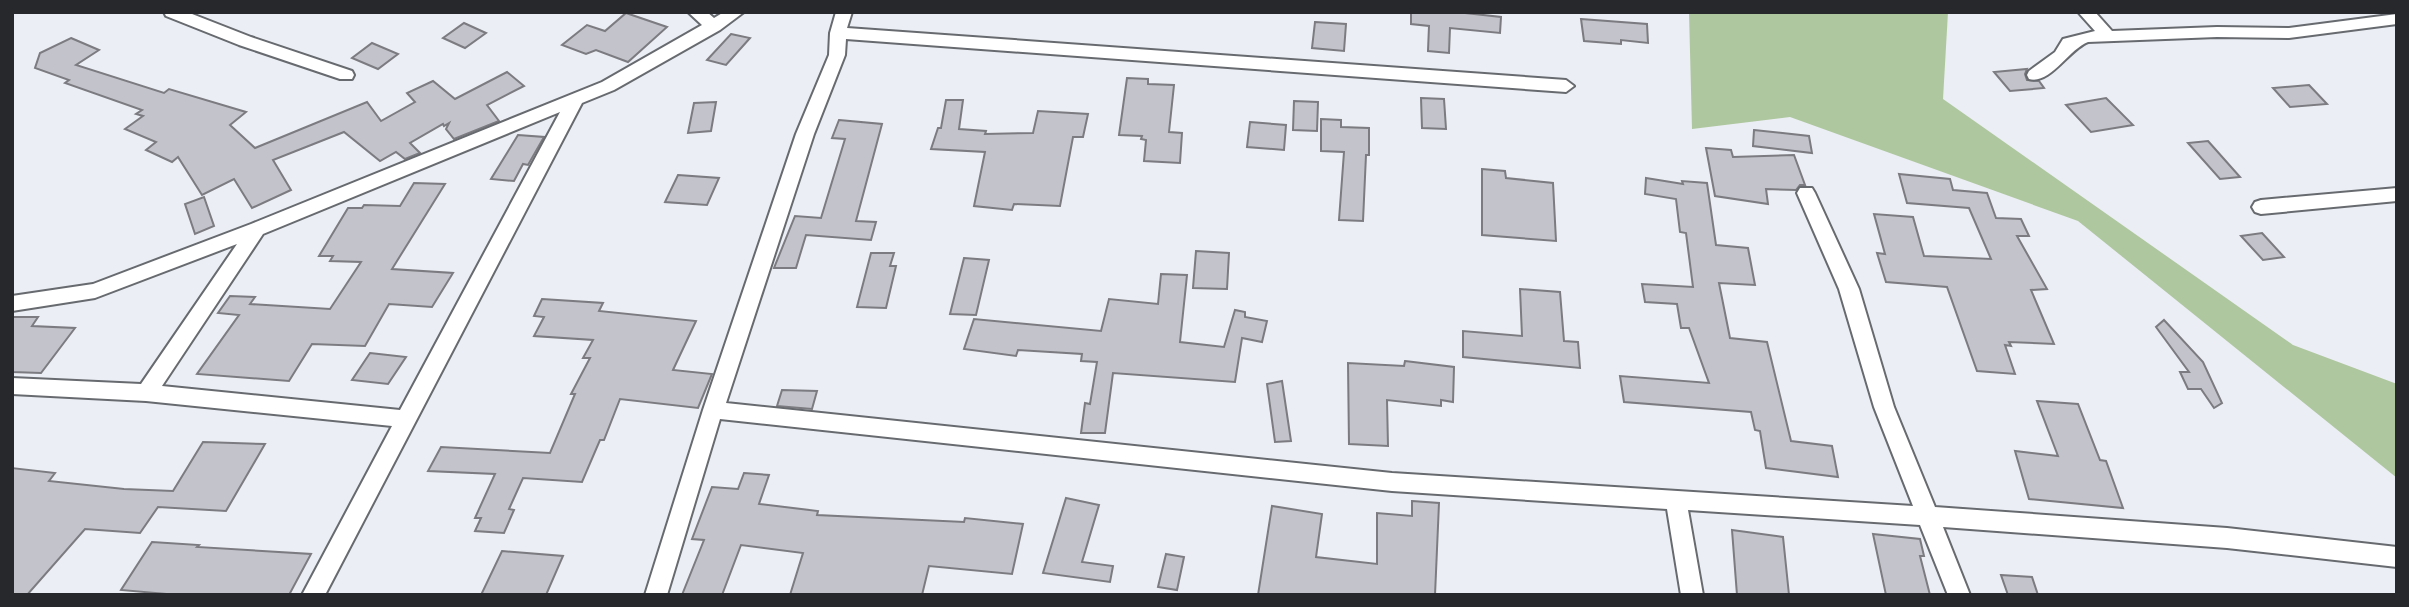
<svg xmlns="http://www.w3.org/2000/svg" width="2409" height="607" viewBox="0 0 2409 607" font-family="Karla,sans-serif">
<rect width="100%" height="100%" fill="#ebeef4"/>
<path fill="#aec79e" d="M 1689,12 L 1948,12 L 1943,99 L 2293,345 L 2397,384 L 2397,478 L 2078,221 L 1790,117 L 1692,129 Z"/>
<g fill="#c3c4cb" stroke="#7b7b81" stroke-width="2">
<path d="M 1411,12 L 1456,12 L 1501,17 L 1500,33 L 1450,28 L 1449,53 L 1428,51 L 1429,26 L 1411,24 Z"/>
<path d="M 626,13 L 667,27 L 628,62 L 596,50 L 586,54 L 562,45 L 587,25 L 605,31 Z"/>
<path d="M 1581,19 L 1647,24 L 1648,43 L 1621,40 L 1621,44 L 1584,41 Z"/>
<path d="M 1315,22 L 1346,24 L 1344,51 L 1312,48 Z"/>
<path d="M 464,23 L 486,33 L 465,48 L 443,38 Z"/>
<path d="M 731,34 L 750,38 L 726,65 L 707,60 Z"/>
<path d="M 71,38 L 99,50 L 76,65 L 164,93 L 169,89 L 246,112 L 230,125 L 255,148 L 367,102 L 381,121 L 415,102 L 407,93 L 433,81 L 455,99 L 507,72 L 524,86 L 487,105 L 499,121 L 454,139 L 446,129 L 449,123 L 444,126 L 443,124 L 410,143 L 420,153 L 405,159 L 396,152 L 380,161 L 344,132 L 273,160 L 291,190 L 252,208 L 234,179 L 202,195 L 178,157 L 172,162 L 146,150 L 156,142 L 125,129 L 143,116 L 136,114 L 142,110 L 65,83 L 69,80 L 35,68 L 40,53 Z"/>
<path d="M 372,43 L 398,54 L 378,69 L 352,58 Z"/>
<path d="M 2027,69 L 2025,74 L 2027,80 L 2039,81 L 2044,88 L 2010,91 L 1994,72 Z"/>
<path d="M 1127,78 L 1148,79 L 1148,84 L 1174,85 L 1169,132 L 1182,133 L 1180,163 L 1144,161 L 1146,140 L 1141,139 L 1142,136 L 1119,135 Z"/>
<path d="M 2309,85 L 2327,104 L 2290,107 L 2273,88 Z"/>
<path d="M 1421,98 L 1444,99 L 1446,129 L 1422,128 Z"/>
<path d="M 2106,98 L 2133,125 L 2091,132 L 2066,105 Z"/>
<path d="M 946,100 L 963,100 L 959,129 L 986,131 L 985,134 L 1033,133 L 1038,111 L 1088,114 L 1083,137 L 1073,137 L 1060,206 L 1014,204 L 1012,210 L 974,206 L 985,152 L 931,149 L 938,128 L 941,128 Z"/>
<path d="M 1294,101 L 1318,102 L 1317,131 L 1293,130 Z"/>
<path d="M 716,102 L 711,131 L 688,133 L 694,103 Z"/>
<path d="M 1321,119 L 1341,120 L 1341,127 L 1369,128 L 1369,155 L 1366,155 L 1363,221 L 1339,220 L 1344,152 L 1321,151 Z"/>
<path d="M 839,120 L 882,124 L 856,221 L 876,222 L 871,240 L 806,235 L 796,268 L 774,268 L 795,216 L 821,218 L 845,139 L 832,138 Z"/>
<path d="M 1250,122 L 1286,125 L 1284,150 L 1247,147 Z"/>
<path d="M 1754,130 L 1809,136 L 1812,153 L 1753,146 Z"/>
<path d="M 518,135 L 544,137 L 528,165 L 523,164 L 514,181 L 491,179 Z"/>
<path d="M 2208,141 L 2240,177 L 2220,179 L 2188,143 Z"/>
<path d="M 1706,148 L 1731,150 L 1733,157 L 1794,155 L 1805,185 L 1800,185 L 1796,190 L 1766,189 L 1768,204 L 1715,196 Z"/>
<path d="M 1482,169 L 1505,171 L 1506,178 L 1553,183 L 1556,241 L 1482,235 Z"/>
<path d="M 1899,174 L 1950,179 L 1953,190 L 1987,193 L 1996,218 L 2021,219 L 2029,236 L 2017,236 L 2047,289 L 2031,290 L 2054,344 L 2009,342 L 2011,346 L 2005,345 L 2015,374 L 1977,371 L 1947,287 L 1886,282 L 1877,253 L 1885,254 L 1874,214 L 1913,217 L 1924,256 L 1991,259 L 1969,208 L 1907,203 Z"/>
<path d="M 678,175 L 719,178 L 707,205 L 665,202 Z"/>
<path d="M 1646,178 L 1683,184 L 1682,181 L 1707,183 L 1716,245 L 1748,248 L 1755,285 L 1719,283 L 1730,338 L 1767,342 L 1791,441 L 1832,446 L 1838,477 L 1766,468 L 1760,431 L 1755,430 L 1751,412 L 1624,402 L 1620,376 L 1709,383 L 1689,328 L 1681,328 L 1677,304 L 1645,302 L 1642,284 L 1693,287 L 1686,233 L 1680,232 L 1676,199 L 1645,194 Z"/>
<path d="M 414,183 L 445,184 L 392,269 L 453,273 L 432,307 L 389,304 L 365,346 L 312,344 L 289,381 L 197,374 L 239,315 L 218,313 L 230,296 L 255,297 L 250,304 L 330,309 L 361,262 L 330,261 L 333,256 L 319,256 L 348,208 L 362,208 L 364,205 L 400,206 Z"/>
<path d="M 204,197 L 214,226 L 195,234 L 185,204 Z"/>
<path d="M 2262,233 L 2284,257 L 2263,260 L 2241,236 Z"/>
<path d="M 1196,251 L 1229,253 L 1227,289 L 1193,288 Z"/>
<path d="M 871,253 L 894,253 L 890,266 L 896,266 L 886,308 L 857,307 Z"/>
<path d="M 964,258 L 989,260 L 976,315 L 950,314 Z"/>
<path d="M 1161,274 L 1187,275 L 1180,342 L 1224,347 L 1235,310 L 1245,312 L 1245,317 L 1267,321 L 1262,342 L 1242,338 L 1235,382 L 1113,373 L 1105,433 L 1081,433 L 1085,403 L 1090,404 L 1097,362 L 1081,361 L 1082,354 L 1018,350 L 1016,356 L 964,349 L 974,319 L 1101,331 L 1109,299 L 1158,304 Z"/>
<path d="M 1520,289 L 1560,292 L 1564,341 L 1578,342 L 1580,368 L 1463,357 L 1463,331 L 1522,336 Z"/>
<path d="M 542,299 L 603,303 L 599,311 L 696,321 L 673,370 L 712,374 L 698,408 L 620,399 L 604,440 L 600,440 L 582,482 L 523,478 L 509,509 L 514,510 L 504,533 L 475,531 L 481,518 L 475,518 L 495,474 L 428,471 L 441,447 L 550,453 L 575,394 L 571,394 L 590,358 L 583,358 L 593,340 L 534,336 L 544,317 L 534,316 Z"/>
<path d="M 12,317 L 38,317 L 32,326 L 75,328 L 41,373 L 12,372 Z"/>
<path d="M 2164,320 L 2203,362 L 2222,403 L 2214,408 L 2201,389 L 2188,389 L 2180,372 L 2189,372 L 2156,327 Z"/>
<path d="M 370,353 L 406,357 L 388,384 L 352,380 Z"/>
<path d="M 1405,361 L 1454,367 L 1453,402 L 1441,400 L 1441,406 L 1387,400 L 1388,446 L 1349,444 L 1348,363 L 1404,366 Z"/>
<path d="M 1282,381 L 1291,441 L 1275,442 L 1267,384 Z"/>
<path d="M 782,390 L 817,391 L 812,409 L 777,406 Z"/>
<path d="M 2037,401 L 2078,404 L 2100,460 L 2106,461 L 2123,508 L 2029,499 L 2015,451 L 2058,456 Z"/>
<path d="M 203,442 L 265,444 L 226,511 L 158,507 L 140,533 L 85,529 L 27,595 L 12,595 L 12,468 L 55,473 L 49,481 L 124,489 L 173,491 Z"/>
<path d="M 744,473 L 769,475 L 759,504 L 818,511 L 817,515 L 964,522 L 965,518 L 1023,524 L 1012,574 L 929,566 L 922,595 L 790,595 L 803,553 L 741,545 L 722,595 L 682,595 L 704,540 L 692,539 L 712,487 L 738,489 Z"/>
<path d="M 1066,498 L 1099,505 L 1082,562 L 1113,566 L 1110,582 L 1043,573 Z"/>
<path d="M 1412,501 L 1439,503 L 1435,595 L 1258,595 L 1272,506 L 1322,514 L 1316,557 L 1377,564 L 1377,513 L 1412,516 Z"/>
<path d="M 1732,530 L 1783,537 L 1789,595 L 1737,595 Z"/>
<path d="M 1873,534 L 1920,539 L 1924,556 L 1920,556 L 1930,595 L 1886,595 Z"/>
<path d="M 152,542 L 199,545 L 197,547 L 311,554 L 289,595 L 178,595 L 121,590 Z"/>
<path d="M 502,551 L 563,556 L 546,595 L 481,595 Z"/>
<path d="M 1166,554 L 1184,557 L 1177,590 L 1158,587 Z"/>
<path d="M 2001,575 L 2032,577 L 2038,595 L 2008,595 Z"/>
</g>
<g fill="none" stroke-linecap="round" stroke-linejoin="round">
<defs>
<g id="street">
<path d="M 164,12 L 187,12 L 251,37 L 352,71 L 354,75 L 352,79 L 340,79 L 239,45 L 166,16 Z"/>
<path d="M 688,12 L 707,12 L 714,18 L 724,12 L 744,12 L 720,30 L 614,90 L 582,103 L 325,595 L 302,595 L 392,426 L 146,401 L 12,394 L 12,378 L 141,384 L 237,244 L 95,298 L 12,311 L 12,296 L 93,284 L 251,224 L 602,82 L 702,25 ZM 560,112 L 400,410 L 162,386 L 263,234 Z"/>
<path d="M 836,12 L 852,12 L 847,28 L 1566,80 L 1574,86 L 1566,92 L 846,39 L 845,55 L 814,134 L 726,403 L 1392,473 L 1913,506 L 1874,407 L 1839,289 L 1797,193 L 1800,188 L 1812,188 L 1815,193 L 1859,289 L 1894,407 L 1935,507 L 2227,528 L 2397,547 L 2397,567 L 2227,548 L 1943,527 L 1970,595 L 1948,595 L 1920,525 L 1688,510 L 1703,595 L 1681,595 L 1667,509 L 1392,491 L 720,419 L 667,595 L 645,595 L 703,410 L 796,134 L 829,55 L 830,33 Z"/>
<path d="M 2078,12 L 2095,12 L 2112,31 L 2217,27 L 2289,28 L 2397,14 L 2397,24 L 2289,38 L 2217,37 L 2088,42 C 2069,49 2050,85 2029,79 L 2027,75 L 2029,71 L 2055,52 L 2063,39 L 2095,31 Z"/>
<path d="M 2397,188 L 2397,201 L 2261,214 L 2255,212 L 2252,207 L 2255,202 L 2261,200 Z"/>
</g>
</defs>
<use href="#street" stroke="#676a6f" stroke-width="4"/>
<use href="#street" fill="#fff" fill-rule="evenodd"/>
</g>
<rect width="2409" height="607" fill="none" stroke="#27282b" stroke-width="28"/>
</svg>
